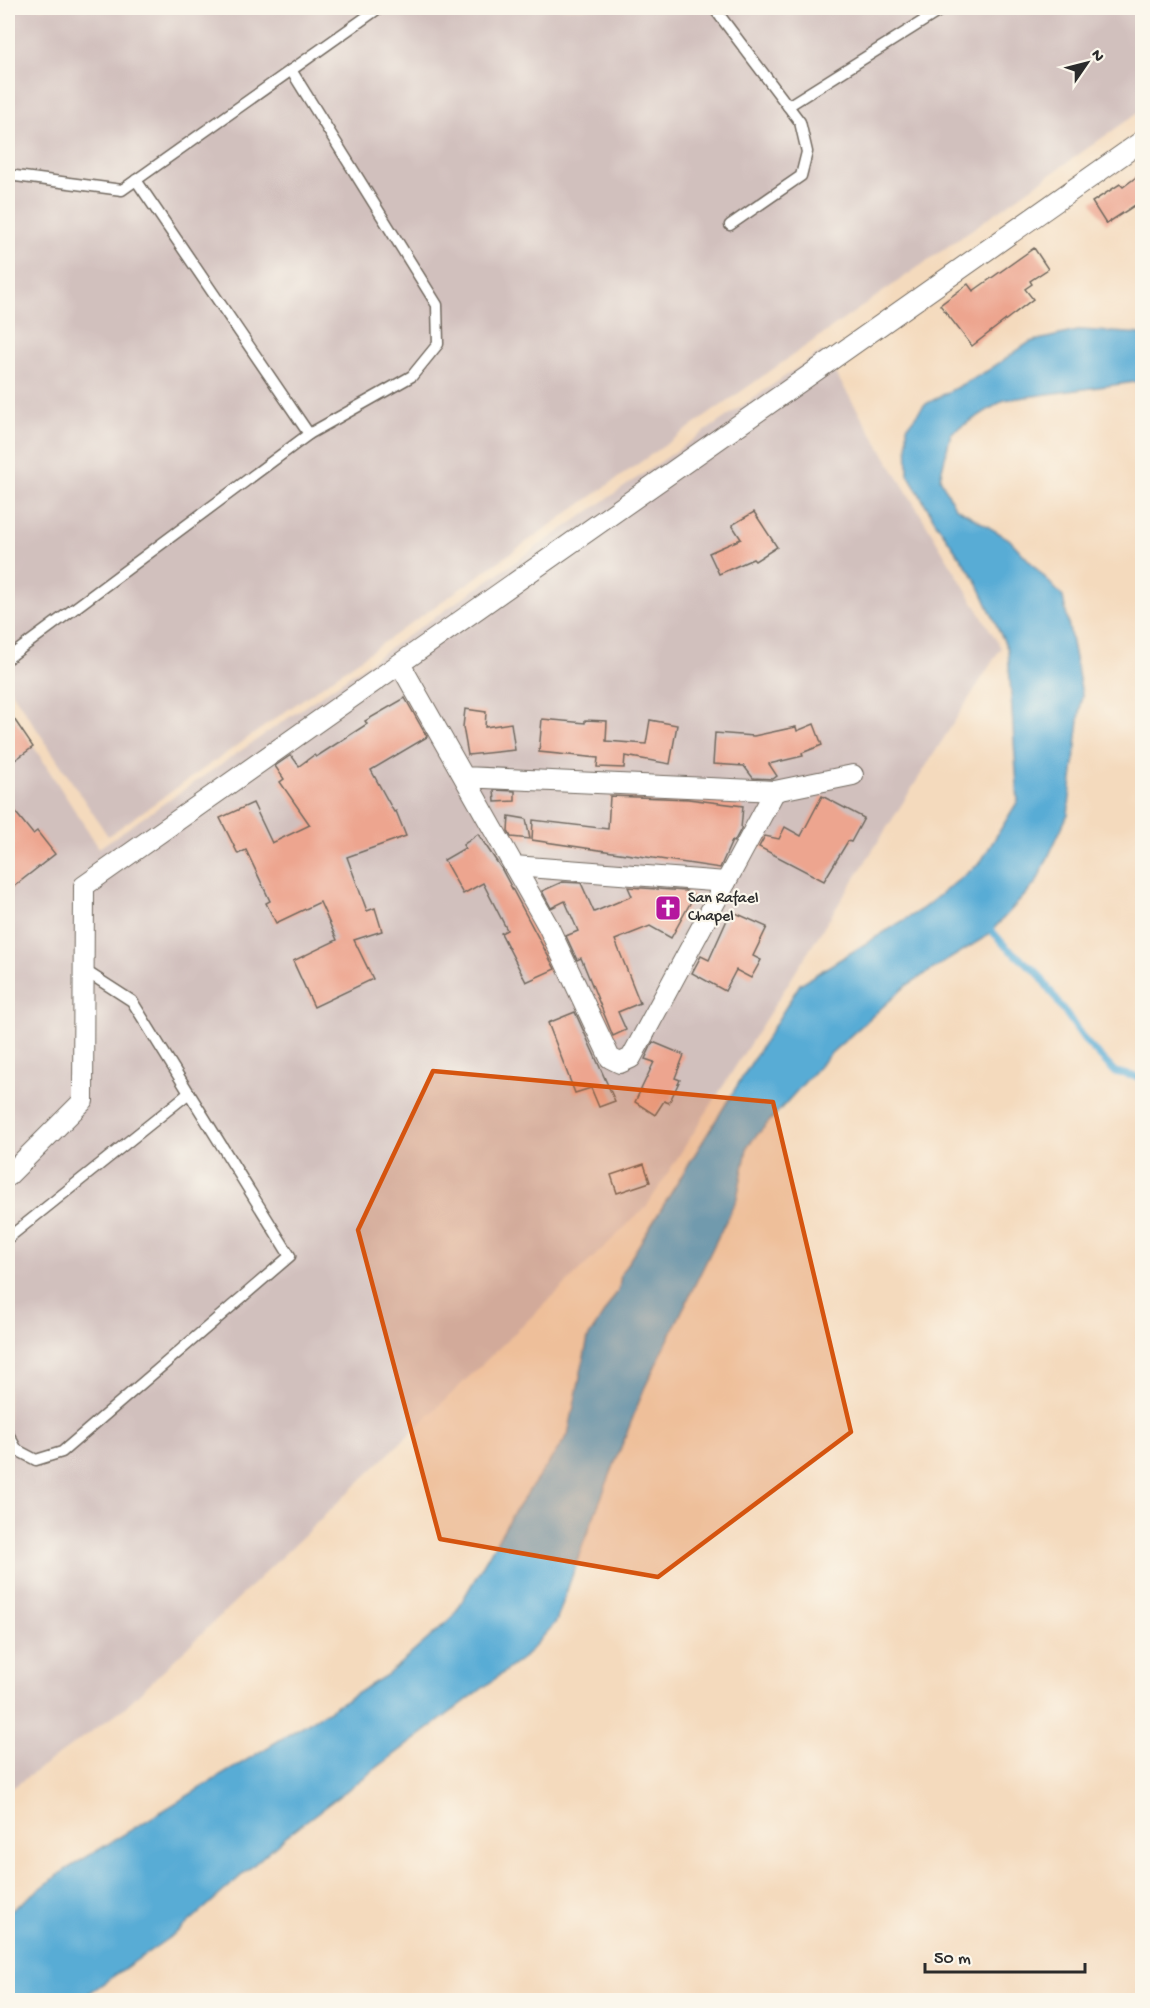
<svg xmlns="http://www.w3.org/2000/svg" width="1150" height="2008" viewBox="0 0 1150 2008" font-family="'Gochi Hand',sans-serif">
<rect width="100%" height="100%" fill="#fbf7ec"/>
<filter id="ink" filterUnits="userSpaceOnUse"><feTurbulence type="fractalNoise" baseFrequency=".0167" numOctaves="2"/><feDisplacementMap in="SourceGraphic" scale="12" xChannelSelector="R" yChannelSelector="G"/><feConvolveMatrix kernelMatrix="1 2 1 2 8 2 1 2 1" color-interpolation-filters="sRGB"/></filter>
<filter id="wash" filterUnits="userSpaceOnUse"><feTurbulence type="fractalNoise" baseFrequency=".008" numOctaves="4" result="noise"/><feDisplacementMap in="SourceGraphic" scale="24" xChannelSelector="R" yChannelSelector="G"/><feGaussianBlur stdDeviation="1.35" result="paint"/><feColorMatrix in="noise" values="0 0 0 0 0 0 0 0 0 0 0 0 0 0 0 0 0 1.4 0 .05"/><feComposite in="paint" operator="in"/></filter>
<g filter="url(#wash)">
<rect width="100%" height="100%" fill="#f4dabd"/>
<g fill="#d1c0bd">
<path d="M 8,8 L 1142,8 L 1142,110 L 108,836 L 8,686 Z"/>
<path d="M 822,351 L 1001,648 L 647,1206 L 123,1709 L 8,1791 L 8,707 L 99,848 Z"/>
</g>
<path fill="#59acd5" stroke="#426c80" stroke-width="1.5" d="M 1081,330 L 1142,334 L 1142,381 L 1004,400 L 951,433 L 940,478 L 955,507 L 1009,539 L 1063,597 L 1082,694 L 1068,814 L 1036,883 L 987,936 L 907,985 L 830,1054 L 748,1145 L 737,1198 L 644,1389 L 583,1544 L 556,1622 L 524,1657 L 286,1836 L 180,1930 L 79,2000 L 8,2000 L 8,1913 L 65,1870 L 387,1675 L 453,1617 L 512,1515 L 568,1435 L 588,1338 L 619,1289 L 621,1274 L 800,984 L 922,909 L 980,863 L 1018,801 L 1008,650 L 976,580 L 935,521 L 908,474 L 907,427 L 924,405 L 987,371 L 1030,342 Z"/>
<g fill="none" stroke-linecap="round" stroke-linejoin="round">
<path stroke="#59acd5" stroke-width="7" d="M 986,924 L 1006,947 L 1037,972 L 1086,1042 L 1115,1072 L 1142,1078"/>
</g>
<g id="blocks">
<g fill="#eda58f">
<path d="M 1143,172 L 1143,200 L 1106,224 L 1092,202 L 1120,184 L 1123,187 Z"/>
<path d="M 1034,248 L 1048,269 L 1030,281 L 1032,284 L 1025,289 L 1033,299 L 972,346 L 940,305 L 968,284 L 973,291 Z"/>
<path d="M 754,512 L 777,547 L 755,561 L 753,559 L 719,574 L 709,553 L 741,539 L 732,525 Z"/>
<path d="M 405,698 L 427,737 L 371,770 L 394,812 L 396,811 L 406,836 L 347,857 L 367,911 L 375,908 L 382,931 L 354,940 L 373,979 L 314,1007 L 293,961 L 337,940 L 320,902 L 276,923 L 266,903 L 270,901 L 246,850 L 238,854 L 220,818 L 253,803 L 272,843 L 310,825 L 280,782 L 284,779 L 275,766 L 291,755 L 299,766 L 314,755 L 316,757 L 367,724 L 365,721 Z"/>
<path d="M 465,709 L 486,712 L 485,727 L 511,723 L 515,750 L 468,755 L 463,727 Z"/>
<path d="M 8,710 L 33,747 L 15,760 L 8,750 Z"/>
<path d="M 542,719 L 585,723 L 585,720 L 607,721 L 606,741 L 646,744 L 650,720 L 677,725 L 670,764 L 625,756 L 624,768 L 597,767 L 598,758 L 539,752 Z"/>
<path d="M 814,724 L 822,745 L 802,753 L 803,756 L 769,764 L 777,776 L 773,779 L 753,778 L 744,766 L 713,764 L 715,733 L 754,736 L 796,727 L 797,731 Z"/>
<path d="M 494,790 L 515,791 L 515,801 L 495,802 Z"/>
<path d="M 610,796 L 688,799 L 743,806 L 741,829 L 734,842 L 732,841 L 720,868 L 532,840 L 533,820 L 608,829 Z"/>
<path d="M 822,796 L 864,818 L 851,842 L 848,841 L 824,881 L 759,847 L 765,836 L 779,839 L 785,827 L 801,836 Z"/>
<path d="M 8,803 L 33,834 L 37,831 L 55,854 L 8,891 Z"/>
<path d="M 509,816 L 526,819 L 530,839 L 511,837 L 508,831 Z"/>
<path d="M 478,834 L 501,868 L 555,969 L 526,982 L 501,933 L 507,930 L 483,883 L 463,894 L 444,860 L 465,848 L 463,845 Z"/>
<path d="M 562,882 L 581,883 L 594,912 L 632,896 L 628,887 L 686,891 L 694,896 L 671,938 L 650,926 L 615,940 L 640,1003 L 618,1012 L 626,1030 L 613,1036 L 581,958 L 577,960 L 566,936 L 578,931 L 565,901 L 551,908 L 542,891 Z"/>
<path d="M 731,911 L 767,927 L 753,956 L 761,960 L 751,978 L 736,970 L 725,991 L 692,973 L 701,956 L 709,960 Z"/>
<path d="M 575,1012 L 615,1101 L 599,1107 L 591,1088 L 575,1093 L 548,1023 Z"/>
<path d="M 653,1042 L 684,1055 L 675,1078 L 680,1080 L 669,1103 L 664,1101 L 655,1115 L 635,1102 L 654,1062 L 645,1059 Z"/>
<path d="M 644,1164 L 650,1182 L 617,1193 L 611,1175 Z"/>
</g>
</g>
</g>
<g filter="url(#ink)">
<use href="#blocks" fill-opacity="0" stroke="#71685e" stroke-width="1.5"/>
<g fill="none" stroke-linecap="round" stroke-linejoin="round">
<defs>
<g id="lane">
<path d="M 714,8 L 800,122 L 807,152 L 801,176 L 730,225"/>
<path d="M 291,70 L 437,305 L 438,344 L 412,376 L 309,434"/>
<path d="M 788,106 L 944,8"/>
<path d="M 8,175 L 122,190 L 379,8"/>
<path d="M 8,658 L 309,434 L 136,180"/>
<path d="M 8,1238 L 189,1093"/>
<path d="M 8,1434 L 17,1450 L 36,1460 L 62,1452 L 290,1256 L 132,1001 L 84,970"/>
</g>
<g id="street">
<path d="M 400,664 L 548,926 L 610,1058 L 620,1063 L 631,1058 L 775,791 L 464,777"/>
<path d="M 775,791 L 853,775"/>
<path d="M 514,866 L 726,882"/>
<path d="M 8,1176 L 83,1101 L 84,886 L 1142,141"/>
</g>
</defs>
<use href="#lane" stroke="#71685e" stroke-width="13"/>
<use href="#street" stroke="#71685e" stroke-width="22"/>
<use href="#lane" stroke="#fff" stroke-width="10"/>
<use href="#street" stroke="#fff" stroke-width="20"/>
</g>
</g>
<path fill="#d5540f" fill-opacity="0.2" stroke="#d5540f" stroke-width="4.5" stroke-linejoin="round" d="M 433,1071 L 773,1102 L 851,1432 L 658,1577 L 440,1539 L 358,1230 Z"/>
<defs>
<symbol id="church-square" viewBox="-11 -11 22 22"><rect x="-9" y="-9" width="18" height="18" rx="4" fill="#b5179e" stroke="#fbf7ec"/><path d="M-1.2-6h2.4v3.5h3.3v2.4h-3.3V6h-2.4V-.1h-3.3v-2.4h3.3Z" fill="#fff"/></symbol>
</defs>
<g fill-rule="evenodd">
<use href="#church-square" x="653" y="893" width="30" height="30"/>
</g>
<g text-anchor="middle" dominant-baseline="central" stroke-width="4.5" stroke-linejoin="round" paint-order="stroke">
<g font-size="16" fill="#2b2b2b" stroke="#fbf7ec" text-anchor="start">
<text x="688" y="899">San Rafael<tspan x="688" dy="18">Chapel</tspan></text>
</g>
</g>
<rect width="1150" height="2008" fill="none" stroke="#fbf7ec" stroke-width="30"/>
<g transform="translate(1087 63) rotate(55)" stroke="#fbf7ec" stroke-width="4.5" paint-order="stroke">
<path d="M0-4.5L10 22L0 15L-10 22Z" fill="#2b2b2b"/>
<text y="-9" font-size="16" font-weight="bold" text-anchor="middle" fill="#2b2b2b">N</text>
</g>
<path d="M925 1963v9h160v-9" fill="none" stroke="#2b2b2b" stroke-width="3"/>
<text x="934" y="1963" font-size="18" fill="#2b2b2b" stroke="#fbf7ec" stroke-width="4.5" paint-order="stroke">50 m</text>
</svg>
